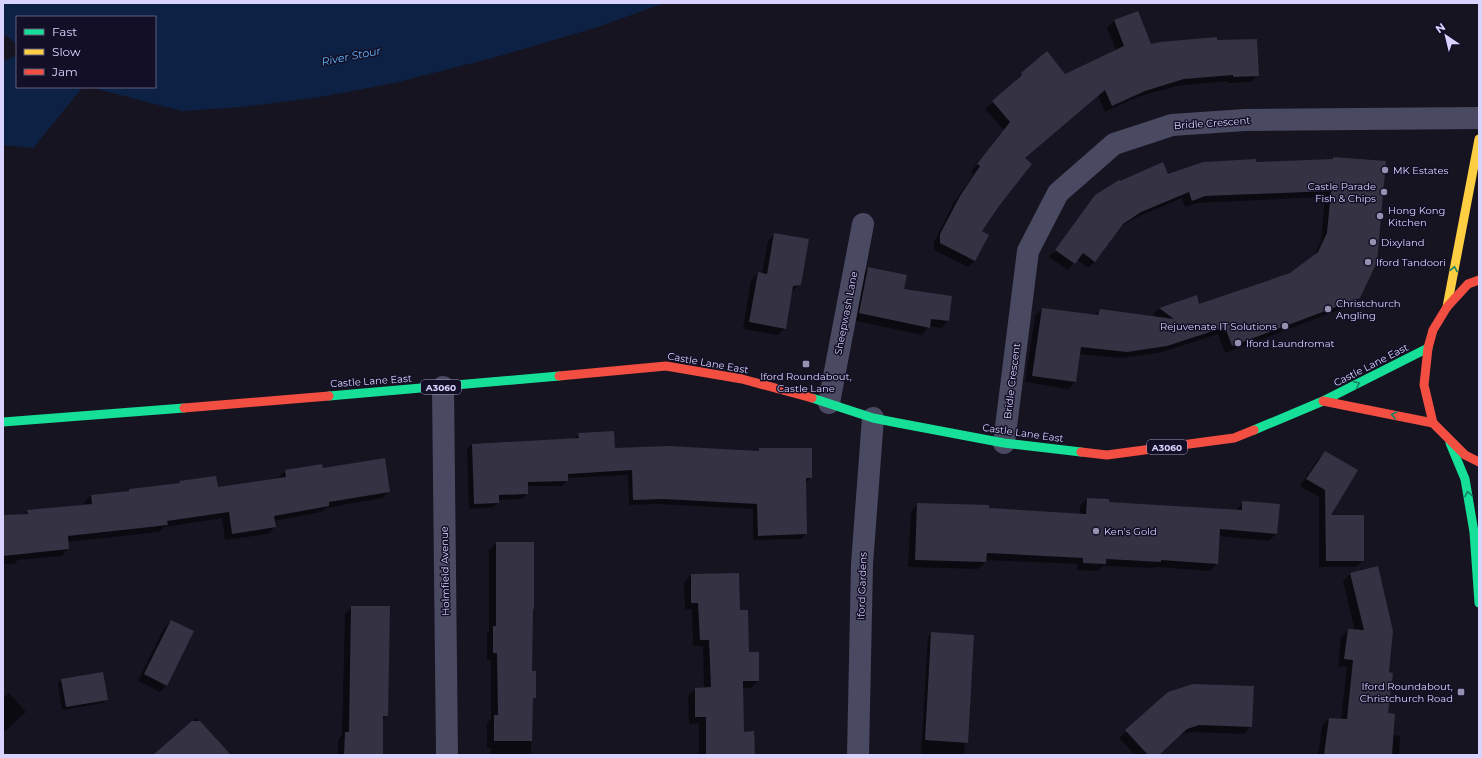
<svg xmlns="http://www.w3.org/2000/svg" width="1482" height="758" viewBox="0 0 1482 758" font-family="Montserrat,sans-serif">
<rect width="100%" height="100%" fill="#161421"/>
<g fill="#0d2144">
<path d="M 3,3 L 664,3 L 598,27 L 496,57 L 394,83 L 320,97 L 242,107 L 182,111 L 89,87 L 155,87 L 155,17 L 17,17 L 17,45 L 7,36 L 3,35 Z"/>
<path d="M 17,55 L 17,87 L 83,87 L 33,148 L 3,145 L 3,62 Z"/>
</g>
<g fill="#0007">
<path d="M 1137,12 L 1151,46 L 1216,41 L 1258,75 L 1251,82 L 1227,83 L 1227,81 L 1177,86 L 1137,97 L 1105,112 L 1098,96 L 1024,158 L 998,206 L 981,232 L 975,261 L 968,267 L 934,250 L 934,242 L 953,204 L 974,173 L 971,172 L 1004,130 L 985,109 L 1016,81 L 1015,80 L 1022,74 L 1065,75 L 1116,50 L 1107,28 L 1114,21 Z"/>
<path d="M 1334,158 L 1359,298 L 1352,305 L 1225,353 L 1218,334 L 1159,353 L 1120,358 L 1079,354 L 1075,382 L 1068,389 L 1025,382 L 1035,316 L 1042,309 L 1095,316 L 1100,310 L 1156,317 L 1153,315 L 1159,308 L 1196,296 L 1199,305 L 1290,274 L 1313,257 L 1321,241 L 1325,197 L 1197,203 L 1185,207 L 1182,198 L 1133,219 L 1119,228 L 1095,261 L 1088,268 L 1077,260 L 1068,270 L 1049,257 L 1052,253 L 1053,254 L 1093,199 L 1120,182 L 1255,163 L 1332,160 Z"/>
<path d="M 775,234 L 800,284 L 793,291 L 791,292 L 785,328 L 778,335 L 743,329 L 751,280 L 758,273 L 762,274 L 768,241 Z"/>
<path d="M 868,268 L 902,290 L 948,321 L 941,328 L 929,326 L 922,335 L 852,320 L 861,275 Z"/>
<path d="M 579,434 L 614,449 L 757,452 L 760,449 L 811,478 L 805,483 L 806,534 L 801,539 L 753,540 L 753,509 L 658,504 L 629,505 L 628,475 L 567,478 L 567,481 L 562,486 L 527,486 L 527,494 L 522,499 L 498,500 L 498,503 L 493,507 L 469,509 L 467,449 L 472,444 L 574,439 Z"/>
<path d="M 1325,452 L 1329,516 L 1363,560 L 1356,567 L 1319,567 L 1319,497 L 1300,486 L 1318,459 Z"/>
<path d="M 322,469 L 389,491 L 382,498 L 326,508 L 321,512 L 274,521 L 275,527 L 268,534 L 225,540 L 222,518 L 165,527 L 159,532 L 67,542 L 68,549 L 61,556 L 18,560 L 14,564 L 3,564 L 3,516 L 24,515 L 28,511 L 84,506 L 84,502 L 91,496 L 127,492 L 129,490 L 178,484 L 180,482 L 217,489 L 278,478 L 285,471 Z"/>
<path d="M 1087,499 L 1108,502 L 1236,510 L 1243,502 L 1276,534 L 1269,541 L 1219,536 L 1217,564 L 1210,571 L 1155,567 L 1153,568 L 1103,566 L 1098,571 L 1077,570 L 1077,564 L 986,560 L 986,562 L 978,569 L 908,567 L 911,511 L 918,504 L 1080,514 L 1080,506 Z"/>
<path d="M 496,543 L 533,543 L 533,609 L 532,611 L 531,672 L 535,697 L 532,700 L 531,755 L 491,755 L 491,748 L 487,748 L 487,723 L 491,719 L 491,660 L 487,660 L 487,634 L 489,632 L 489,550 Z"/>
<path d="M 1377,568 L 1388,673 L 1387,714 L 1393,735 L 1400,736 L 1399,755 L 1318,755 L 1322,726 L 1329,719 L 1341,720 L 1347,667 L 1338,666 L 1341,637 L 1348,630 L 1355,631 L 1343,581 L 1350,574 Z"/>
<path d="M 691,575 L 739,611 L 748,653 L 758,681 L 751,688 L 742,688 L 743,733 L 754,755 L 699,755 L 699,723 L 689,724 L 688,696 L 695,689 L 704,688 L 703,646 L 693,646 L 692,609 L 685,610 L 684,582 Z"/>
<path d="M 352,607 L 387,715 L 382,720 L 382,755 L 338,755 L 338,740 L 342,735 L 345,614 Z"/>
<path d="M 171,621 L 167,685 L 160,692 L 138,681 L 164,628 Z"/>
<path d="M 931,633 L 967,742 L 965,745 L 964,755 L 921,755 L 928,637 Z"/>
<path d="M 102,673 L 107,699 L 103,703 L 62,710 L 58,684 L 61,680 Z"/>
<path d="M 9,693 L 26,712 L 3,733 L 3,698 Z"/>
<path d="M 1168,693 L 1251,726 L 1244,734 L 1191,732 L 1179,735 L 1158,755 L 1135,755 L 1119,738 Z"/>
<path d="M 196,718 L 226,751 L 222,755 L 155,755 Z"/>
</g>
<g fill="#343243">
<path d="M 1138,11 L 1151,44 L 1160,42 L 1217,37 L 1217,40 L 1257,39 L 1259,76 L 1233,77 L 1233,75 L 1184,79 L 1145,91 L 1112,106 L 1105,90 L 1025,158 L 1032,164 L 999,206 L 982,231 L 989,235 L 975,261 L 940,243 L 940,234 L 960,196 L 980,166 L 977,164 L 1010,122 L 992,101 L 1022,75 L 1021,73 L 1047,51 L 1065,74 L 1124,46 L 1114,20 Z"/>
<path d="M 1333,157 L 1386,161 L 1377,262 L 1360,298 L 1232,346 L 1225,327 L 1167,346 L 1127,352 L 1081,347 L 1076,382 L 1032,376 L 1042,308 L 1098,315 L 1100,309 L 1174,319 L 1159,308 L 1197,295 L 1199,304 L 1290,273 L 1318,252 L 1327,233 L 1331,191 L 1205,196 L 1192,201 L 1189,192 L 1141,212 L 1123,224 L 1095,262 L 1083,253 L 1075,264 L 1055,250 L 1095,195 L 1119,180 L 1120,181 L 1163,162 L 1168,174 L 1203,162 L 1256,159 L 1256,162 L 1333,159 Z"/>
<path d="M 774,233 L 809,239 L 801,285 L 793,286 L 786,329 L 749,322 L 758,272 L 767,274 Z"/>
<path d="M 868,267 L 907,275 L 904,289 L 952,296 L 949,321 L 931,319 L 930,328 L 859,313 Z"/>
<path d="M 614,431 L 615,448 L 668,446 L 759,451 L 759,448 L 812,448 L 812,478 L 806,478 L 807,534 L 758,536 L 757,504 L 664,499 L 633,500 L 632,470 L 568,474 L 568,481 L 528,482 L 528,494 L 499,495 L 499,503 L 474,504 L 472,444 L 579,438 L 578,433 Z"/>
<path d="M 1325,451 L 1358,470 L 1331,515 L 1364,515 L 1364,561 L 1326,561 L 1325,490 L 1306,479 Z"/>
<path d="M 385,458 L 390,492 L 329,502 L 329,506 L 274,516 L 276,527 L 232,534 L 229,512 L 167,521 L 168,525 L 68,536 L 69,549 L 3,556 L 3,515 L 28,514 L 27,510 L 92,504 L 91,495 L 129,491 L 129,489 L 180,483 L 179,481 L 216,476 L 218,487 L 286,477 L 285,470 L 322,464 L 323,468 Z"/>
<path d="M 1087,498 L 1109,499 L 1109,502 L 1242,510 L 1242,501 L 1280,504 L 1277,534 L 1220,529 L 1218,564 L 1161,560 L 1161,562 L 1106,559 L 1106,564 L 1083,563 L 1083,558 L 987,553 L 986,562 L 915,560 L 917,503 L 989,505 L 989,508 L 1086,514 Z"/>
<path d="M 496,542 L 534,542 L 534,609 L 533,609 L 532,671 L 536,671 L 536,698 L 533,698 L 532,741 L 494,741 L 494,715 L 498,715 L 497,653 L 493,653 L 493,626 L 496,626 Z"/>
<path d="M 1378,566 L 1393,631 L 1389,672 L 1393,673 L 1388,713 L 1395,714 L 1392,755 L 1324,755 L 1329,718 L 1347,719 L 1353,660 L 1344,659 L 1348,629 L 1364,630 L 1350,573 Z"/>
<path d="M 739,573 L 740,610 L 748,610 L 749,652 L 759,652 L 759,681 L 743,681 L 744,732 L 754,731 L 755,755 L 706,755 L 706,717 L 695,717 L 695,688 L 711,687 L 709,640 L 700,640 L 698,603 L 691,603 L 691,574 Z"/>
<path d="M 351,606 L 390,606 L 388,716 L 383,716 L 383,755 L 344,755 L 345,732 L 349,732 Z"/>
<path d="M 171,620 L 194,631 L 167,686 L 144,674 Z"/>
<path d="M 931,632 L 974,635 L 968,743 L 925,740 Z"/>
<path d="M 103,672 L 108,700 L 66,707 L 61,679 Z"/>
<path d="M 1193,684 L 1254,686 L 1252,727 L 1199,725 L 1187,729 L 1159,755 L 1148,755 L 1125,730 L 1168,692 Z"/>
<path d="M 192,721 L 200,721 L 231,755 L 153,755 Z"/>
</g>
<g fill="none" stroke-linecap="round" stroke-linejoin="round">
<g stroke="#4a4962" stroke-width="22">
<path d="M 443,387 L 447,755"/>
<path d="M 829,403 L 863,224"/>
<path d="M 1004,443 L 1028,251 L 1058,193 L 1114,144 L 1172,125 L 1245,120 L 1479,118"/>
<path d="M 858,755 L 862,564 L 873,418"/>
</g>
<g stroke="#16e098" stroke-width="9">
<path d="M 329,396 L 559,376"/>
<path d="M 812,398 L 873,418 L 893,422 L 1004,443 L 1081,452"/>
<path d="M 3,422 L 184,408"/>
<path d="M 1254,430 L 1323,401 L 1428,348"/>
<path d="M 1450,443 L 1465,479 L 1474,532 L 1479,603"/>
</g>
<path stroke="#ffcf43" stroke-width="9" d="M 1447,307 L 1479,139"/>
<g stroke="#f24e42" stroke-width="9">
<path d="M 1479,280 L 1468,284 L 1447,307 L 1433,330 L 1428,348 L 1424,385 L 1433,423 L 1465,455 L 1479,462"/>
<path d="M 559,376 L 666,366 L 742,379 L 812,398"/>
<path d="M 1323,401 L 1433,423"/>
<path d="M 184,408 L 329,396"/>
<path d="M 1081,452 L 1107,455 L 1234,438 L 1254,430"/>
</g>
</g>
<defs><path id="oneway-chevron" d="M-2-3.5L2.5 0L-2 3.5" fill="none" stroke-width="1.6" stroke-linecap="round" stroke-linejoin="round"/></defs>
<g stroke="#158265">
<use href="#oneway-chevron" transform="translate(1454 269) rotate(-79)"/>
<use href="#oneway-chevron" transform="translate(1357 384) rotate(-27)"/>
<use href="#oneway-chevron" transform="translate(1394 415) rotate(-168)"/>
<use href="#oneway-chevron" transform="translate(1468 494) rotate(-100)"/>
</g>
<g fill="#9591b1" stroke="#130f26" stroke-width="1.5">
<circle cx="1385" cy="170" r="4"/>
<circle cx="1384" cy="192" r="4"/>
<circle cx="1380" cy="216" r="4"/>
<circle cx="1373" cy="242" r="4"/>
<circle cx="1368" cy="262" r="4"/>
<circle cx="1328" cy="309" r="4"/>
<circle cx="1285" cy="326" r="4"/>
<circle cx="1238" cy="343" r="4"/>
<rect x="802" y="360" width="8" height="8" rx="2"/>
<circle cx="1096" cy="531" r="4"/>
<rect x="1457" y="688" width="8" height="8" rx="2"/>
</g>
<g text-anchor="middle" dominant-baseline="central" stroke-width="3" stroke-linejoin="round" paint-order="stroke">
<g fill="#130f26" stroke="#9e99be" stroke-width="1">
<rect x="421" y="380" width="40" height="14" rx="3"/>
<rect x="1147" y="440" width="40" height="14" rx="3"/>
</g>
<g font-size="9" font-weight="bold" fill="#d9d4ff">
<text x="441" y="387">A3060</text>
<text x="1167" y="447">A3060</text>
</g>
<g font-size="10" fill="#d9d4ff" stroke="#130f26">
<text transform="translate(1212 123) rotate(-4)">Bridle Crescent</text>
<text transform="translate(846 313) rotate(-79)">Sheepwash Lane</text>
<text transform="translate(708 363) rotate(10)">Castle Lane East</text>
<text transform="translate(1371 365) rotate(-27)">Castle Lane East</text>
<text transform="translate(371 381) rotate(-4)">Castle Lane East</text>
<text transform="translate(1012 381) rotate(-83)">Bridle Crescent</text>
<text transform="translate(1023 433) rotate(8)">Castle Lane East</text>
<text transform="translate(445 571) rotate(-91)">Holmfield Avenue</text>
<text transform="translate(862 586) rotate(-88)">Iford Gardens</text>
</g>
<g font-size="10" fill="#d9d4ff" stroke="#130f26" text-anchor="start">
<text x="1393" y="170">MK Estates</text>
<text x="1376" y="186" text-anchor="end">Castle Parade<tspan x="1376" dy="12">Fish &amp; Chips</tspan></text>
<text x="1388" y="210">Hong Kong<tspan x="1388" dy="12">Kitchen</tspan></text>
<text x="1381" y="242">Dixyland</text>
<text x="1376" y="262">Iford Tandoori</text>
<text x="1336" y="303">Christchurch<tspan x="1336" dy="12">Angling</tspan></text>
<text x="1277" y="326" text-anchor="end">Rejuvenate IT Solutions</text>
<text x="1246" y="343">Iford Laundromat</text>
<text x="806" y="376" text-anchor="middle">Iford Roundabout,<tspan x="806" dy="12">Castle Lane</tspan></text>
<text x="1104" y="531">Ken's Gold</text>
<text x="1453" y="686" text-anchor="end">Iford Roundabout,<tspan x="1453" dy="12">Christchurch Road</tspan></text>
</g>
<g font-size="11" font-style="italic" fill="#62b6ff" stroke="#130f26">
<text transform="translate(351 56) rotate(-11)">River Stour</text>
</g>
</g>
<rect width="1482" height="758" fill="none" stroke="#d9d4ff" stroke-width="8"/>
<rect x="16" y="16" width="140" height="72" fill="#130f26" stroke="#625e7d"/>
<rect x="24" y="29" width="20" height="6" fill="#16e098" stroke="#625e7d"/>
<text x="52" y="36" font-size="12" fill="#d9d4ff">Fast</text>
<rect x="24" y="49" width="20" height="6" fill="#ffcf43" stroke="#625e7d"/>
<text x="52" y="56" font-size="12" fill="#d9d4ff">Slow</text>
<rect x="24" y="69" width="20" height="6" fill="#f24e42" stroke="#625e7d"/>
<text x="52" y="76" font-size="12" fill="#d9d4ff">Jam</text>
<g transform="translate(1446 36) rotate(325)" stroke="#130f26" stroke-width="3" paint-order="stroke">
<path d="M0-3L7 15L0 10L-7 15Z" fill="#d9d4ff"/>
<text y="-6" font-size="11" font-weight="bold" text-anchor="middle" fill="#d9d4ff">N</text>
</g>
</svg>
